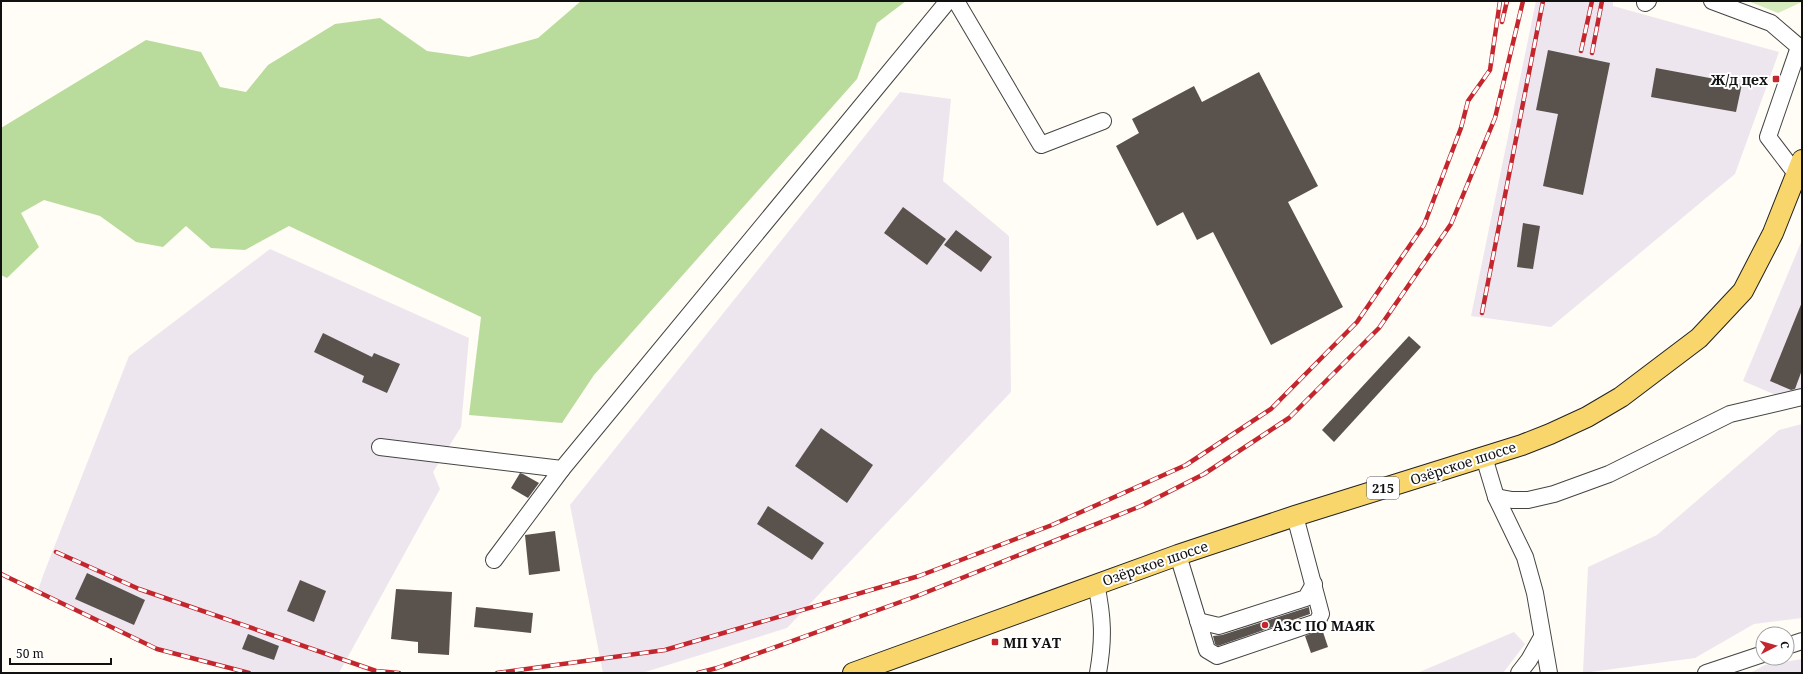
<svg xmlns="http://www.w3.org/2000/svg" width="1803" height="674" viewBox="0 0 1803 674" font-family="'Noto Serif',serif">
<rect width="100%" height="100%" fill="#fffdf5"/>
<g fill="#eee6ef">
<path d="M 1536,1 L 1613,1 L 1613,6 L 1779,52 L 1735,174 L 1551,327 L 1471,316 Z"/>
<path d="M 900,92 L 951,99 L 943,181 L 1009,236 L 1011,392 L 787,628 L 642,673 L 603,673 L 570,505 Z"/>
<path d="M 1802,240 L 1802,406 L 1743,381 Z"/>
<path d="M 270,249 L 469,338 L 461,427 L 433,472 L 440,489 L 339,673 L 242,673 L 169,652 L 38,590 L 44,573 L 129,356 Z"/>
<path d="M 1802,424 L 1802,618 L 1754,624 L 1695,658 L 1583,673 L 1588,567 L 1657,535 L 1779,430 Z"/>
<path d="M 1514,632 L 1525,644 L 1503,673 L 1417,673 Z"/>
<path d="M 1802,659 L 1802,673 L 1750,673 L 1765,665 Z"/>
</g>
<path fill="#d5ebbd" d="M 1748,1 L 1802,1 L 1802,2 L 1778,13 Z"/>
<path fill="#b9dc9c" d="M 581,1 L 906,1 L 877,23 L 857,79 L 594,375 L 562,423 L 469,415 L 481,317 L 289,226 L 245,250 L 211,248 L 186,226 L 163,247 L 136,242 L 100,216 L 44,200 L 21,213 L 39,247 L 7,278 L 1,275 L 1,128 L 146,40 L 201,52 L 220,87 L 246,92 L 268,65 L 335,24 L 380,18 L 427,51 L 469,57 L 538,38 Z"/>
<g fill="#5a524d">
<path d="M 1548,50 L 1610,63 L 1583,195 L 1543,186 L 1558,114 L 1536,110 Z"/>
<path d="M 1656,68 L 1742,84 L 1736,112 L 1651,97 Z"/>
<path d="M 1259,72 L 1318,186 L 1288,202 L 1343,307 L 1271,345 L 1213,232 L 1197,240 L 1183,212 L 1157,226 L 1116,146 L 1139,133 L 1132,119 L 1194,86 L 1202,102 Z"/>
<path d="M 903,207 L 946,239 L 927,265 L 884,233 Z"/>
<path d="M 1523,223 L 1540,226 L 1533,269 L 1517,267 Z"/>
<path d="M 956,230 L 992,257 L 981,272 L 944,245 Z"/>
<path d="M 1802,302 L 1802,370 L 1795,389 L 1791,390 L 1770,381 Z"/>
<path d="M 323,333 L 372,357 L 374,353 L 400,364 L 387,393 L 362,382 L 364,376 L 314,352 Z"/>
<path d="M 1409,336 L 1421,347 L 1334,442 L 1322,430 Z"/>
<path d="M 821,428 L 873,465 L 847,503 L 795,466 Z"/>
<path d="M 520,473 L 523,474 L 539,483 L 528,498 L 511,488 Z"/>
<path d="M 768,506 L 824,543 L 812,560 L 757,524 Z"/>
<path d="M 555,531 L 560,571 L 529,575 L 525,535 Z"/>
<path d="M 87,573 L 145,600 L 134,625 L 75,599 Z"/>
<path d="M 300,580 L 326,591 L 314,622 L 287,611 Z"/>
<path d="M 396,589 L 452,592 L 449,655 L 418,653 L 418,642 L 391,639 Z"/>
<path d="M 476,607 L 533,613 L 531,633 L 474,627 Z"/>
<path d="M 1309,607 L 1310,614 L 1218,646 L 1215,644 L 1213,636 L 1222,635 Z"/>
<path d="M 1322,629 L 1328,647 L 1311,653 L 1305,636 Z"/>
<path d="M 248,634 L 279,646 L 274,660 L 242,649 Z"/>
</g>
<g fill="none" stroke-linecap="round" stroke-linejoin="round">
<defs>
<g id="minor">
<path d="M 956,1 L 1041,145 L 1103,121"/>
<path d="M 1645,1 L 1645,3 L 1648,1"/>
<path d="M 1712,1 L 1771,23 L 1799,47"/>
<path d="M 1797,175 L 1768,137 L 1799,47 L 1802,46"/>
<path d="M 380,447 L 562,469 L 948,1"/>
<path d="M 1484,457 L 1496,497 L 1525,557 L 1535,593 L 1549,673"/>
<path d="M 1496,497 L 1512,500 L 1528,500 L 1554,494 L 1609,474 L 1730,414 L 1802,397"/>
<path d="M 1178,555 L 1207,650 L 1217,656 L 1317,622 L 1321,614 L 1295,516"/>
<path d="M 494,560 L 562,469"/>
<path d="M 1096,584 C 1103,617 1104,639 1098,673"/>
<path d="M 1198,621 L 1219,626 L 1306,598 L 1314,584"/>
<path d="M 1787,646 L 1802,641"/>
<path d="M 1519,673 L 1529,660 L 1542,637"/>
<path d="M 1706,673 L 1763,654"/>
</g>
<path id="major" d="M 853,673 L 1178,555 L 1295,516 L 1522,445 L 1550,434 L 1587,417 L 1621,397 L 1699,338 L 1743,291 L 1773,233 L 1802,160"/>
</defs>
<use href="#minor" stroke="#444" stroke-width="18"/>
<use href="#major" stroke="#222" stroke-width="22"/>
<use href="#minor" stroke="#fff" stroke-width="16"/>
<use href="#major" stroke="#f9d66b" stroke-width="20"/>
<defs>
<g id="rail">
<path d="M 1502,22 L 1507,1"/>
<path d="M 1581,51 L 1592,1"/>
<path d="M 1592,53 L 1602,1"/>
<path d="M 1482,313 L 1543,1"/>
<path d="M 56,552 L 139,589 L 376,671 L 399,673"/>
<path d="M 1,574 L 157,649 L 249,673"/>
<path d="M 497,673 L 665,650 L 919,576 L 1052,525 L 1186,465 L 1271,409 L 1357,322 L 1424,225 L 1461,128 L 1468,101 L 1490,70 L 1500,1"/>
<path d="M 698,673 L 717,668 L 917,596 L 1141,506 L 1204,474 L 1289,418 L 1379,328 L 1451,224 L 1495,118 L 1523,1"/>
</g>
</defs>
<use href="#rail" stroke="#c4262e" stroke-width="4.5"/>
<use href="#rail" stroke="#fff" stroke-width="3" stroke-dasharray="9" stroke-linecap="butt"/>
</g>
<g fill="#c4262e" stroke="#fff" stroke-width="1.5">
<rect x="1772" y="75" width="8" height="8" rx="2"/>
<circle cx="1265" cy="625" r="4"/>
<rect x="991" y="638" width="8" height="8" rx="2"/>
</g>
<g text-anchor="middle" dominant-baseline="central" stroke-width="4" stroke-linejoin="round" paint-order="stroke">
<rect fill="#fff" stroke="#585858" stroke-width="1" x="1367" y="477" width="32" height="22" rx="3"/>
<g font-size="13" font-weight="bold" fill="#111">
<text x="1383" y="488">215</text>
</g>
<g font-size="14" font-weight="bold" fill="#111" stroke="#fff" text-anchor="start">
<text x="1768" y="79" text-anchor="end">Ж/д цех</text>
<text x="1273" y="625">АЗС ПО МАЯК</text>
<text x="1003" y="642">МП УАТ</text>
</g>
<g font-size="14" fill="#111" stroke="#fff">
<text transform="translate(1463 463) rotate(-18)">Озёрское шоссе</text>
<text transform="translate(1155 563) rotate(-19)">Озёрское шоссе</text>
</g>
</g>
<rect width="1803" height="674" fill="none" stroke="#111111" stroke-width="4"/>
<g transform="translate(1775 646) rotate(84)"><circle r="19" fill="#ffffff" stroke="#a0a0a0"/>
<path d="M0-3L7 15L0 10L-7 15Z" fill="#c4262e"/>
<text y="-6" font-size="11" font-weight="bold" text-anchor="middle" fill="#111111">С</text>
</g>
<path d="M10 658v6h101v-6" fill="none" stroke="#111111" stroke-width="2"/>
<text x="16" y="658" font-size="12" fill="#111111" stroke="#ffffff" stroke-width="3" paint-order="stroke">50 m</text>
</svg>
